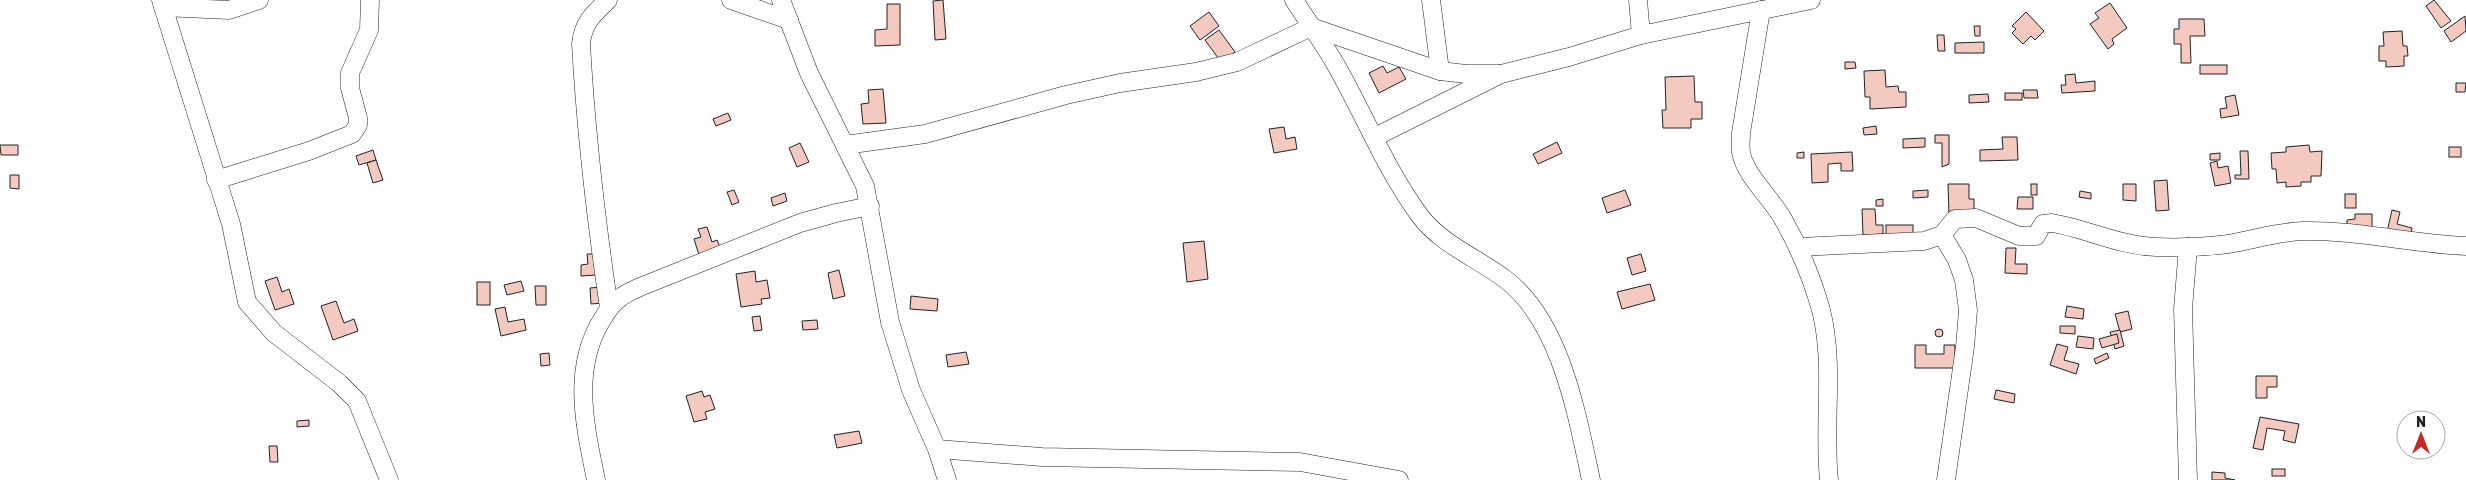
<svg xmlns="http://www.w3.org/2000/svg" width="2466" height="480" viewBox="0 0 2466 480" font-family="Rubik,sans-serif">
<rect width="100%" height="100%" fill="#fff"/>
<g fill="#f3c9c0" stroke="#222">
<path d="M 943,0 L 946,39 L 935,40 L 933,1 Z"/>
<path d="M 2434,0 L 2451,21 L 2441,28 L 2426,6 Z"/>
<path d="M 2110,3 L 2127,28 L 2112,39 L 2114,44 L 2108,49 L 2090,24 L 2099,18 L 2095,13 Z"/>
<path d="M 887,4 L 900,4 L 900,45 L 875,46 L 875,30 L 887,29 Z"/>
<path d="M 1209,12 L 1219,26 L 1200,40 L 1190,26 Z"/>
<path d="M 2026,12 L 2044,31 L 2035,40 L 2031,36 L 2023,44 L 2012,33 L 2016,29 L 2012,26 Z"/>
<path d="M 2465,16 L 2466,31 L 2451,42 L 2444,31 Z"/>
<path d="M 2179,19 L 2204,19 L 2205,36 L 2190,36 L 2191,63 L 2181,63 L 2181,44 L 2174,44 L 2174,29 L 2179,29 Z"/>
<path d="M 1974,26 L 1980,26 L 1980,36 L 1975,36 Z"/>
<path d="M 1219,30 L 1235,52 L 1221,62 L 1205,40 Z"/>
<path d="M 2402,31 L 2403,46 L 2407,46 L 2408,56 L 2404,56 L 2404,66 L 2386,67 L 2386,61 L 2379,61 L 2379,46 L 2384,46 L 2383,32 Z"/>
<path d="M 1937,35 L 1944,35 L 1945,51 L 1938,51 Z"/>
<path d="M 1984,42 L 1984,53 L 1955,53 L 1955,43 Z"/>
<path d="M 1845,62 L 1855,62 L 1856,68 L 1845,69 Z"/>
<rect x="2200" y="65" width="27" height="9"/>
<path d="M 1383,66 L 1387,73 L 1399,67 L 1406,79 L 1379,93 L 1369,73 Z"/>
<path d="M 1885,70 L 1886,87 L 1898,86 L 1899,92 L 1906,92 L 1906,107 L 1870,109 L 1870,97 L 1865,97 L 1864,71 Z"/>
<path d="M 2075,74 L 2076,83 L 2095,81 L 2095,91 L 2062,93 L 2061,85 L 2066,85 L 2065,75 Z"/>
<path d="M 1694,76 L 1695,102 L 1702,102 L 1702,119 L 1691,119 L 1691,128 L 1663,128 L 1662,110 L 1666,110 L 1665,77 Z"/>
<path d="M 2456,83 L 2466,83 L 2465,92 L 2456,92 Z"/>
<path d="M 883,89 L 886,123 L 863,124 L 861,104 L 869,103 L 868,90 Z"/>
<path d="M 2023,90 L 2037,90 L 2038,98 L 2024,98 Z"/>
<rect x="2005" y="93" width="17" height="7"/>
<path d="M 1988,94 L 1989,102 L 1969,103 L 1969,95 Z"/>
<path d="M 2235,95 L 2239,115 L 2221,118 L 2220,109 L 2227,108 L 2225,97 Z"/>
<path d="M 728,113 L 731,120 L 716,126 L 713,119 Z"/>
<path d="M 1876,126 L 1877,134 L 1864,135 L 1863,128 Z"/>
<path d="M 1284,127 L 1286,139 L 1295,137 L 1297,149 L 1274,153 L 1269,129 Z"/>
<path d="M 1935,135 L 1949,135 L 1949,164 L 1942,167 L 1942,143 L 1935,143 Z"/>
<path d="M 2002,137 L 2017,137 L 2018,160 L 1980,161 L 1980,150 L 2003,149 Z"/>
<path d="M 1925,138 L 1925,147 L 1903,148 L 1903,139 Z"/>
<path d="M 1557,142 L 1562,153 L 1538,164 L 1533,154 Z"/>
<path d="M 800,143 L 809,162 L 797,167 L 789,148 Z"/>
<path d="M 0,145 L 18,145 L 18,155 L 1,155 Z"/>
<path d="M 2309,145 L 2310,152 L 2322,151 L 2321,176 L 2311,176 L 2311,182 L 2301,182 L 2301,186 L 2286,187 L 2286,182 L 2277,183 L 2276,169 L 2272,169 L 2271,153 L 2286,152 L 2286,147 Z"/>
<rect x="2449" y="147" width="12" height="10"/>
<path d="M 373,150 L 376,160 L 359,165 L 356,156 Z"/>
<path d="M 2240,151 L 2248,151 L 2249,179 L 2235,179 L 2235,175 L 2241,175 Z"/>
<path d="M 1804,152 L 1804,158 L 1797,158 L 1797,153 Z"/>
<path d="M 1852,152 L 1853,171 L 1841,171 L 1841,163 L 1828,164 L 1828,182 L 1812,183 L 1811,154 Z"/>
<path d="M 2220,153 L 2220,160 L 2210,160 L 2210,154 Z"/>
<path d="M 376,160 L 383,180 L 373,183 L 367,163 Z"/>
<path d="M 2217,161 L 2218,168 L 2228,166 L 2231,183 L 2215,186 L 2210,163 Z"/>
<path d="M 10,175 L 19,175 L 19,189 L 10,188 Z"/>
<path d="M 2167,180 L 2169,210 L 2156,211 L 2154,181 Z"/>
<path d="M 1948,184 L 1969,184 L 1969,199 L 1974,199 L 1974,216 L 1949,216 Z"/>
<rect x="2031" y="184" width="6" height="11"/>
<path d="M 2123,184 L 2136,184 L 2136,201 L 2123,200 Z"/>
<path d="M 734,190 L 739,202 L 732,205 L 727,192 Z"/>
<path d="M 1625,190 L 1631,205 L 1607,213 L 1602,198 Z"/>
<path d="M 1928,190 L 1928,197 L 1913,198 L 1913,191 Z"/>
<path d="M 2080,191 L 2091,193 L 2091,199 L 2079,197 Z"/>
<path d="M 785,193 L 787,201 L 773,206 L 771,198 Z"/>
<rect x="2345" y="194" width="11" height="14"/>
<path d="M 2018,197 L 2033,197 L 2033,209 L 2017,209 Z"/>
<path d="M 1883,199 L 1883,206 L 1876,206 L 1876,200 Z"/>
<path d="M 1862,209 L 1875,209 L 1876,225 L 1883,225 L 1883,234 L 1863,235 Z"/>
<path d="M 2392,210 L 2400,212 L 2397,224 L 2412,228 L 2410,238 L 2387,232 Z"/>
<path d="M 2355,214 L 2372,214 L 2372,227 L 2347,228 L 2347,220 L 2355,219 Z"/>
<rect x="1886" y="225" width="27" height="12"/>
<path d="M 707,227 L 712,242 L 717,240 L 720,247 L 699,255 L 694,239 L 701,237 L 698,229 Z"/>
<path d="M 1204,241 L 1208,279 L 1187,282 L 1183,243 Z"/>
<path d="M 2006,248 L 2016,248 L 2015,264 L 2027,264 L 2027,274 L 2005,273 Z"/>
<path d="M 587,254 L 595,254 L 596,275 L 581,276 L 581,265 L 588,264 Z"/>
<path d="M 1641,254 L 1646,271 L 1632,275 L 1627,258 Z"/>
<path d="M 839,270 L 845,296 L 833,299 L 828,273 Z"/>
<path d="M 755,271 L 756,282 L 767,280 L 770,298 L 761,299 L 762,304 L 741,307 L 736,274 Z"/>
<path d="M 277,277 L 282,292 L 289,289 L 294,304 L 275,310 L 265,281 Z"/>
<path d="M 521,281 L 524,291 L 507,295 L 504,285 Z"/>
<rect x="477" y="282" width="13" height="23"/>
<path d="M 1650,284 L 1655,300 L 1622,309 L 1617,292 Z"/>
<path d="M 535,286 L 546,286 L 546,305 L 536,305 Z"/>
<path d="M 602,287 L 603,303 L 591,304 L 590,288 Z"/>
<path d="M 911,296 L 938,299 L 937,311 L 910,309 Z"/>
<path d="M 336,301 L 344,323 L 354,319 L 358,331 L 333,340 L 321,306 Z"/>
<path d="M 2067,306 L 2084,309 L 2083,319 L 2065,317 Z"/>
<path d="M 505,307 L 508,322 L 524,319 L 526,330 L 501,336 L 495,309 Z"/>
<path d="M 2128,311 L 2132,329 L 2120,332 L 2115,314 Z"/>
<path d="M 760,316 L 762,330 L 754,331 L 752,317 Z"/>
<path d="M 817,320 L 818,329 L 803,330 L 802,321 Z"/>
<path d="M 2060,326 L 2075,326 L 2075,334 L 2060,333 Z"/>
<circle cx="1939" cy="333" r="4"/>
<path d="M 2120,330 L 2124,346 L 2115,349 L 2110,332 Z"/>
<path d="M 2117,334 L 2119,343 L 2102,348 L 2099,339 Z"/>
<path d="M 2078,336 L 2094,338 L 2093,349 L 2076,347 Z"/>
<path d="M 2057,344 L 2068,347 L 2064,360 L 2079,364 L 2076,374 L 2050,365 Z"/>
<path d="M 1915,345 L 1926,345 L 1926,354 L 1944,354 L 1944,345 L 1955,345 L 1955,368 L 1915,368 Z"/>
<path d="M 966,352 L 969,364 L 948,367 L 946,355 Z"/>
<path d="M 549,353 L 550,365 L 541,366 L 540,354 Z"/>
<path d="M 2107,353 L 2109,358 L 2096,364 L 2094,359 Z"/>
<path d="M 2256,376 L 2277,376 L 2277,387 L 2267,387 L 2267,398 L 2256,398 Z"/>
<path d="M 1996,390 L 2015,394 L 2014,403 L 1994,399 Z"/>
<path d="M 702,391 L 704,397 L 710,395 L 715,409 L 705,412 L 707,419 L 694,422 L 686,396 Z"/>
<path d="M 2260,417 L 2299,424 L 2295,443 L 2283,440 L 2285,431 L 2267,428 L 2263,450 L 2253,448 Z"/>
<path d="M 309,420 L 309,426 L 297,427 L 297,421 Z"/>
<path d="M 859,431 L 862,443 L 837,448 L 834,435 Z"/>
<path d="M 269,446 L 277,446 L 278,462 L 270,462 Z"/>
<rect x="2272" y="469" width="13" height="7"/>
<path d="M 2212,472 L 2225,473 L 2225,478 L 2235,480 L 2212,480 Z"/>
</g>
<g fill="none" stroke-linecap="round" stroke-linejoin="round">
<defs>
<g id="street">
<path d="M 161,0 L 231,224 L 247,302 L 274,333 L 339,383 L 357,401 L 389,480"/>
<path d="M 608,0 C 593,14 583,23 581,44 C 586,133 596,220 609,308"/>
<path d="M 731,0 L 789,20"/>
<path d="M 781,0 L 809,73 L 865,186 L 890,322 L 911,390 L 937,449 L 947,480"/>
<path d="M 1294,0 C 1308,22 1324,44 1337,67 C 1365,116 1386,170 1420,216 C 1441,244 1477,258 1505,279 C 1561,321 1577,415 1591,480"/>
<path d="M 1431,0 L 1440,71"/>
<path d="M 1638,0 L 1641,35"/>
<path d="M 163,7 L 229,10 L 259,0"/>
<path d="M 1761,10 L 1741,133 C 1741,139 1740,146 1741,152 C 1744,174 1772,199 1783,219 C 1799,247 1812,278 1821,310 C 1835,366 1823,423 1829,480"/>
<path d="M 1375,137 L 1501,74 L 1569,57 L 1641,35 L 1811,0"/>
<path d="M 845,145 L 925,134 L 1066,95 L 1120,83 L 1196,72 L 1237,62 L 1311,27 L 1440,71 L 1466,74 L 1501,74"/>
<path d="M 216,180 L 309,151 L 352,134 L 358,125 L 358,118 L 350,88 L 350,73 L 369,30 L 370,0"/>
<path d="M 1942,235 L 1957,260 L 1964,280 L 1968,310 L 1965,347 L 1946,480"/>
<path d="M 1799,247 L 1924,241 L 1942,235 L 1955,219 L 1976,218 L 2019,236 L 2036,236 L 2043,224 L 2052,223 C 2087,229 2121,246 2156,247 C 2180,248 2205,247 2228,244 C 2253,240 2277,232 2303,231 C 2358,230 2412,244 2466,246"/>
<path d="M 937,449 L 1042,457 L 1300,462 L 1399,480"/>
<path d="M 596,480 C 585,426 571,368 603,318 C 607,311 613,303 620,298 C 626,293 634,290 640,287 L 800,223 L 836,213 L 870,206"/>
<path d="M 2188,480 L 2183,309 L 2188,247"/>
</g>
</defs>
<use href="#street" stroke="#222" stroke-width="19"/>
<use href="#street" stroke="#fff" stroke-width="18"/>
</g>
<g transform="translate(2421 435)"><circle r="24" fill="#ffffff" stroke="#a7a7a7"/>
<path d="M0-4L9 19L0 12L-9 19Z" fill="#c62828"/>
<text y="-8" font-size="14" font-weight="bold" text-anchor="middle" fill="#222222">N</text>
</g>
</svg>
